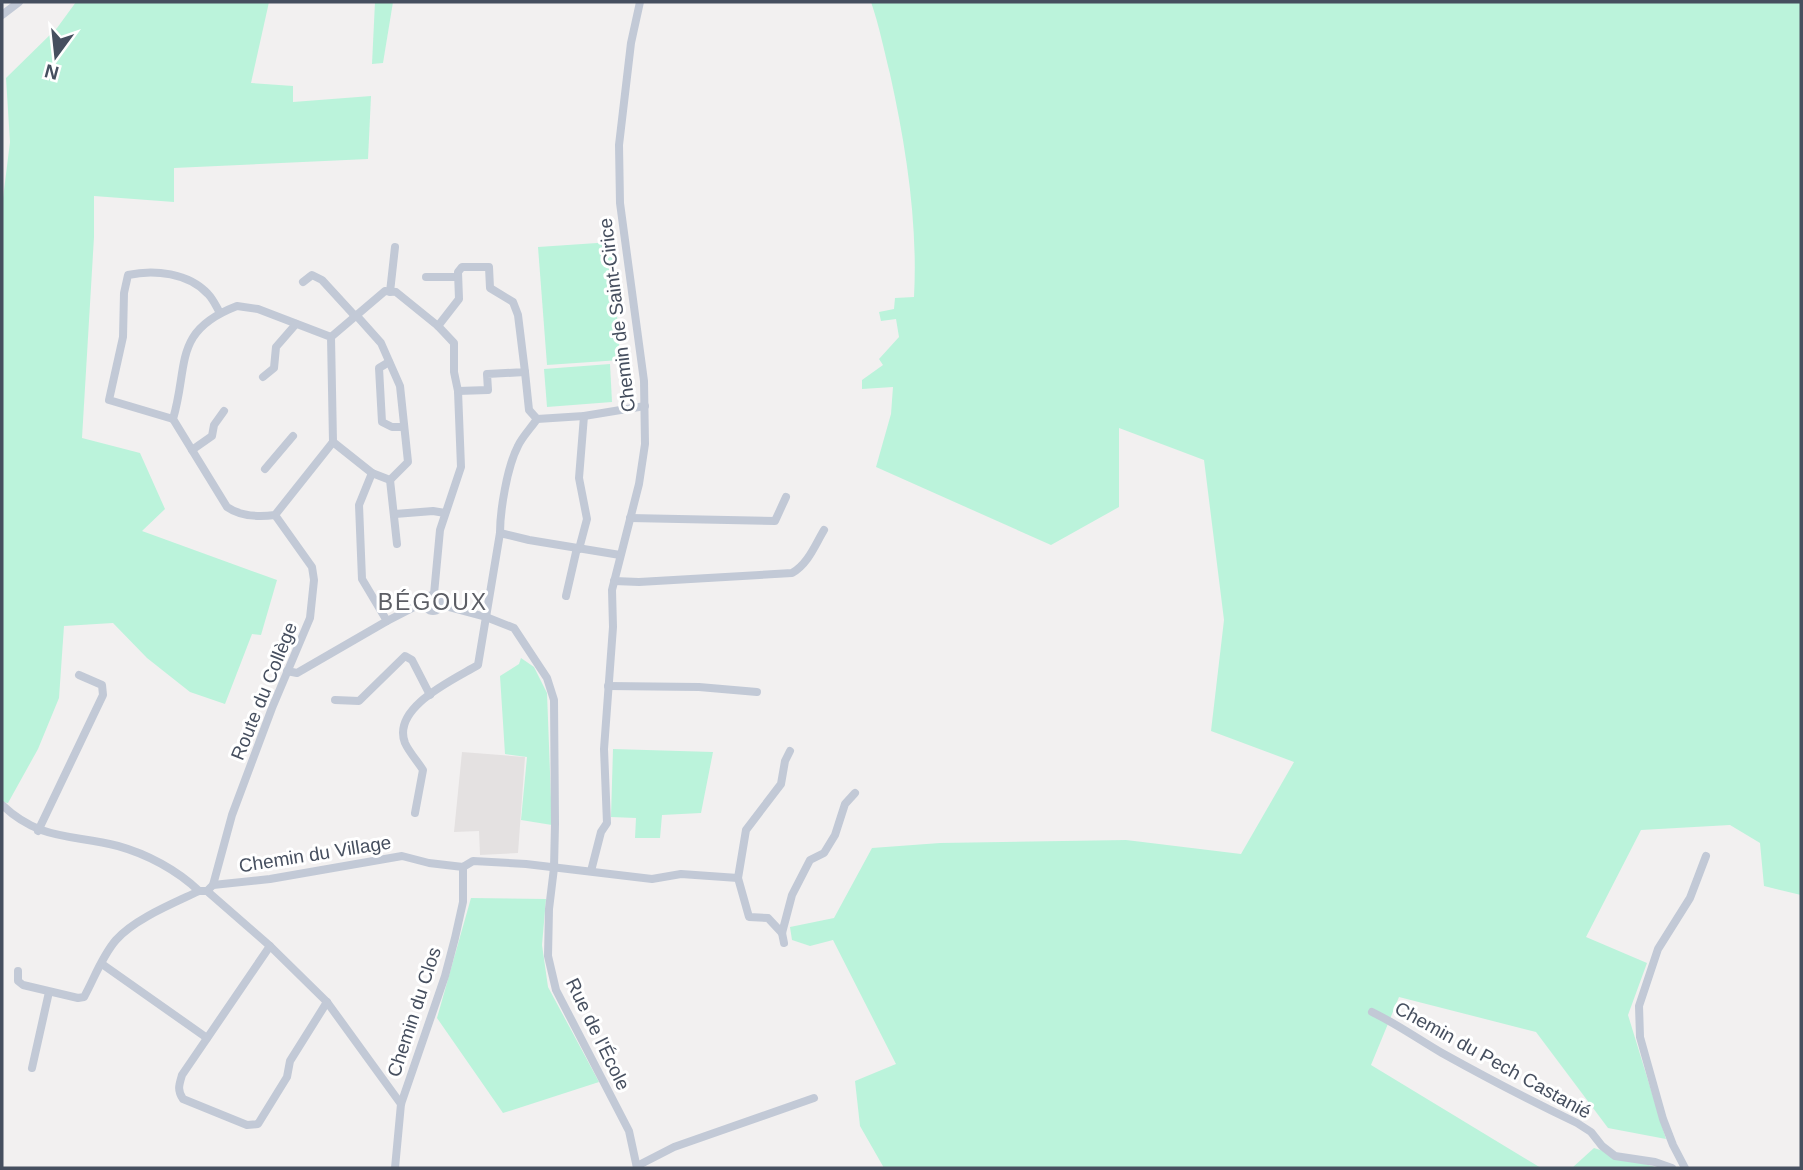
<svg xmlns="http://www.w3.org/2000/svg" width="1803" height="1170" viewBox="0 0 1803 1170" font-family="Helvetica,sans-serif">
<rect width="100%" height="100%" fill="#f2f0f0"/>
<path fill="#e4e1e1" d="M 462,752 L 525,757 L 518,853 L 480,855 L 479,831 L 454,832 Z"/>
<g fill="#bbf3db">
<path d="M 76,2 L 269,2 L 251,83 L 293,86 L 293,102 L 371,96 L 368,159 L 174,168 L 174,202 L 94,196 L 94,237 L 82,438 L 140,453 L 165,509 L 142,531 L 277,580 L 261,635 L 252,634 L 225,704 L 190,692 L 147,658 L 113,623 L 64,626 L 59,698 L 38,749 L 8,803 L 2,802 L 2,206 L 10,142 L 6,78 L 57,28 Z"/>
<path d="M 375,2 L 393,2 L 383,63 L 372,64 Z"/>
<path d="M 871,2 L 1801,2 L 1801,895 L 1764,886 L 1760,843 L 1730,825 L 1641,830 L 1586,937 L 1647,963 L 1628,1015 L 1666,1139 L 1608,1128 L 1536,1032 L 1399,997 L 1371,1065 L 1541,1168 L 884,1168 L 860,1126 L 855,1081 L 896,1064 L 833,940 L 810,946 L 792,940 L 790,927 L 834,918 L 872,848 L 940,843 L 1126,840 L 1241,854 L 1294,762 L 1211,731 L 1224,620 L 1204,460 L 1119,428 L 1119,507 L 1051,545 L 876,467 L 891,414 L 893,387 L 862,389 L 862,380 L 883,365 L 879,359 L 899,337 L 896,319 L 881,321 L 879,312 L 894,309 L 895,298 L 914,297 C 918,223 906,146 890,74 C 884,50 879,25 871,2 Z"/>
<path d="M 612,242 L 620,360 L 547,365 L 538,247 Z"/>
<path d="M 610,364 L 612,402 L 547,407 L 544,369 Z"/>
<path d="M 521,658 L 534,667 L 547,693 L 552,825 L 521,820 L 527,757 L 505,754 L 500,676 L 519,664 Z"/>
<path d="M 613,749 L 713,752 L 701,813 L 662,815 L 660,838 L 635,838 L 636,818 L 611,817 Z"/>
<path d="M 471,898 L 546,899 L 542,945 L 548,987 L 599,1082 L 503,1113 L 437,1018 Z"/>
<path d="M 1594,1148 L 1658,1168 L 1572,1168 Z"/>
</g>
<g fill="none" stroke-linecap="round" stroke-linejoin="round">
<g stroke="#c2c9d6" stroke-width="8">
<path d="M 2,15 L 19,2"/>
<path d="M 426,277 L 458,277"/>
<path d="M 303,282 L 312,275 L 322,280 L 355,316"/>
<path d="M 390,292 L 395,247"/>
<path d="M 237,306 L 258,309 L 331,337 L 333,442 L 275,515 C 259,517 241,517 227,507 L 173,419 C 189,365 172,331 237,306 Z"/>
<path d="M 356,315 L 381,343 L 400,386 L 408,462 L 390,480 L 372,473"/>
<path d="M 438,326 L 459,299 L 458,272 L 462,267 L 489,267 L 490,288 L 513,302 L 518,315 L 525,372 L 487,374 L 488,390 L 458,391"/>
<path d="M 331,337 L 385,291 L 396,292 L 438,326 L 454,343 L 454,372 L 458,391 L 461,467 L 440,530 L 434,594"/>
<path d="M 389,362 L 379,368 L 382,422 L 392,427 L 403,427"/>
<path d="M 263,377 L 274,368 L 276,347 L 296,324"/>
<path d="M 173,419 L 109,400 L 123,337 L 124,293 L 128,275 C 154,269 189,273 208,294 C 213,299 216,306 220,313"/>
<path d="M 537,419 L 584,416 L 645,406"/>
<path d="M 333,442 L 372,473 L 359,505 L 362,579 L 387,621"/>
<path d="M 192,450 L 212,436 L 214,425 L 224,411"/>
<path d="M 265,469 L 293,436"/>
<path d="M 390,480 L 397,544"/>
<path d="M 395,514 L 433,511 L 445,513"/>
<path d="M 630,518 L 775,521 L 786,497"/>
<path d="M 500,533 L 529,540 L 620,555"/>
<path d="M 579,549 L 587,519 L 579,478 L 584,416"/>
<path d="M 614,581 L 639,582 L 792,573 C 808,564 815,545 824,530"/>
<circle cx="433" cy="603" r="8"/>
<path d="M 566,596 L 577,548"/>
<path d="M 441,605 L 486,617 L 514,628 L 547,678 L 554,700 L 555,824 L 554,868 L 549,909 L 548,956 L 556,990 L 629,1131 L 637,1168"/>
<path d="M 287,671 L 297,673 L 387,621 L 424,602"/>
<path d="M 608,686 L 699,687 L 757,692"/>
<path d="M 335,700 L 359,701 L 405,656 L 412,660 L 430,695"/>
<path d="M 2,805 C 40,841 71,834 118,846 C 147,854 177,870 199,891"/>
<path d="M 415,813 L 423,770 C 418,762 409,752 405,743 C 391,707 455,679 478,665 L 500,533 C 500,511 507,467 518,446 C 522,437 531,428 537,419 L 529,410 L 525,372"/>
<path d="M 38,831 L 103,695 L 102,685 L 79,675"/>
<path d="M 591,871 L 601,832 L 607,823 L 604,749 L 613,627 L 612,590 L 639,484 L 645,444 L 644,381 L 620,203 L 619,145 L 631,43 L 640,2"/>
<path d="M 213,885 L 232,815 L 272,708 L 310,618 L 314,580 L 312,567 L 275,515"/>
<path d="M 207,891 L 213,885 L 270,879 L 402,856 L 429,863 L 463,867 L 473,861 L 526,864 L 652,879 L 681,874 L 738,878"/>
<path d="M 207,891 L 270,946 L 327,1002 L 401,1104"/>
<path d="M 782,933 L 768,918 L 749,917 L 738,878 L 746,830 L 781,784 L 785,761 L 790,751"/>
<path d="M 784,943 L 782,933 L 792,895 L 810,860 L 824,853 L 835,835 L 845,804 L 855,793"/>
<path d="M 270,946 L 182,1075 C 179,1085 177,1090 183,1099 L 247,1125 L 258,1124 L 287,1077 L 290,1061 L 327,1002"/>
<path d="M 102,964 L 207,1038"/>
<path d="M 18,971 L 18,981 L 23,985 L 78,998 L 84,997 C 94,979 102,956 116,940 C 134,919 174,903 199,891 L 207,891"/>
<path d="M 1372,1012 C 1397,1024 1418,1039 1442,1053 C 1487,1078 1531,1101 1577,1123 L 1591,1132 L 1602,1146 L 1615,1156 L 1655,1162 L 1672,1168"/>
<path d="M 32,1068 L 49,992"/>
<path d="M 637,1166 L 674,1147 L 814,1098"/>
<path d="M 395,1168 L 401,1104 L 445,976 L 455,938 L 463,902 L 463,867"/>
<path d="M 1685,1168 L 1673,1145 L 1663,1119 L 1640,1037 L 1639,1006 L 1658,949 L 1690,898 L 1706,856"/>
</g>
</g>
<g text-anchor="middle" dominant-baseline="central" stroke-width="6" stroke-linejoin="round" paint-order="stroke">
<g font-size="19" fill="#464f5f" stroke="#fff">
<text transform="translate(617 315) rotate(-97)">Chemin de Saint-Cirice</text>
<text transform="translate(264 691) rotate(-68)">Route du Collège</text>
<text transform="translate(315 854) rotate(-9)">Chemin du Village</text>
<text transform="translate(414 1012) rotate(-72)">Chemin du Clos</text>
<text transform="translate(598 1034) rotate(64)">Rue de l'École</text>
<text transform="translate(1493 1060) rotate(29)">Chemin du Pech Castanié</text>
</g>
<g font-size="23" letter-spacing="2" fill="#5c5e65" stroke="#fff">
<text x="433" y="602">BÉGOUX</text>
</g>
</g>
<rect width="1803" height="1170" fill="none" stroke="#464f5f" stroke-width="7"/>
<g transform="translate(56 56) rotate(195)" stroke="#ffffff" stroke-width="5" paint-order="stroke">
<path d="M0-5L12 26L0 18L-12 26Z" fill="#464f5f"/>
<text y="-10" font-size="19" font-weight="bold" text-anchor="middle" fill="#464f5f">N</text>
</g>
</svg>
